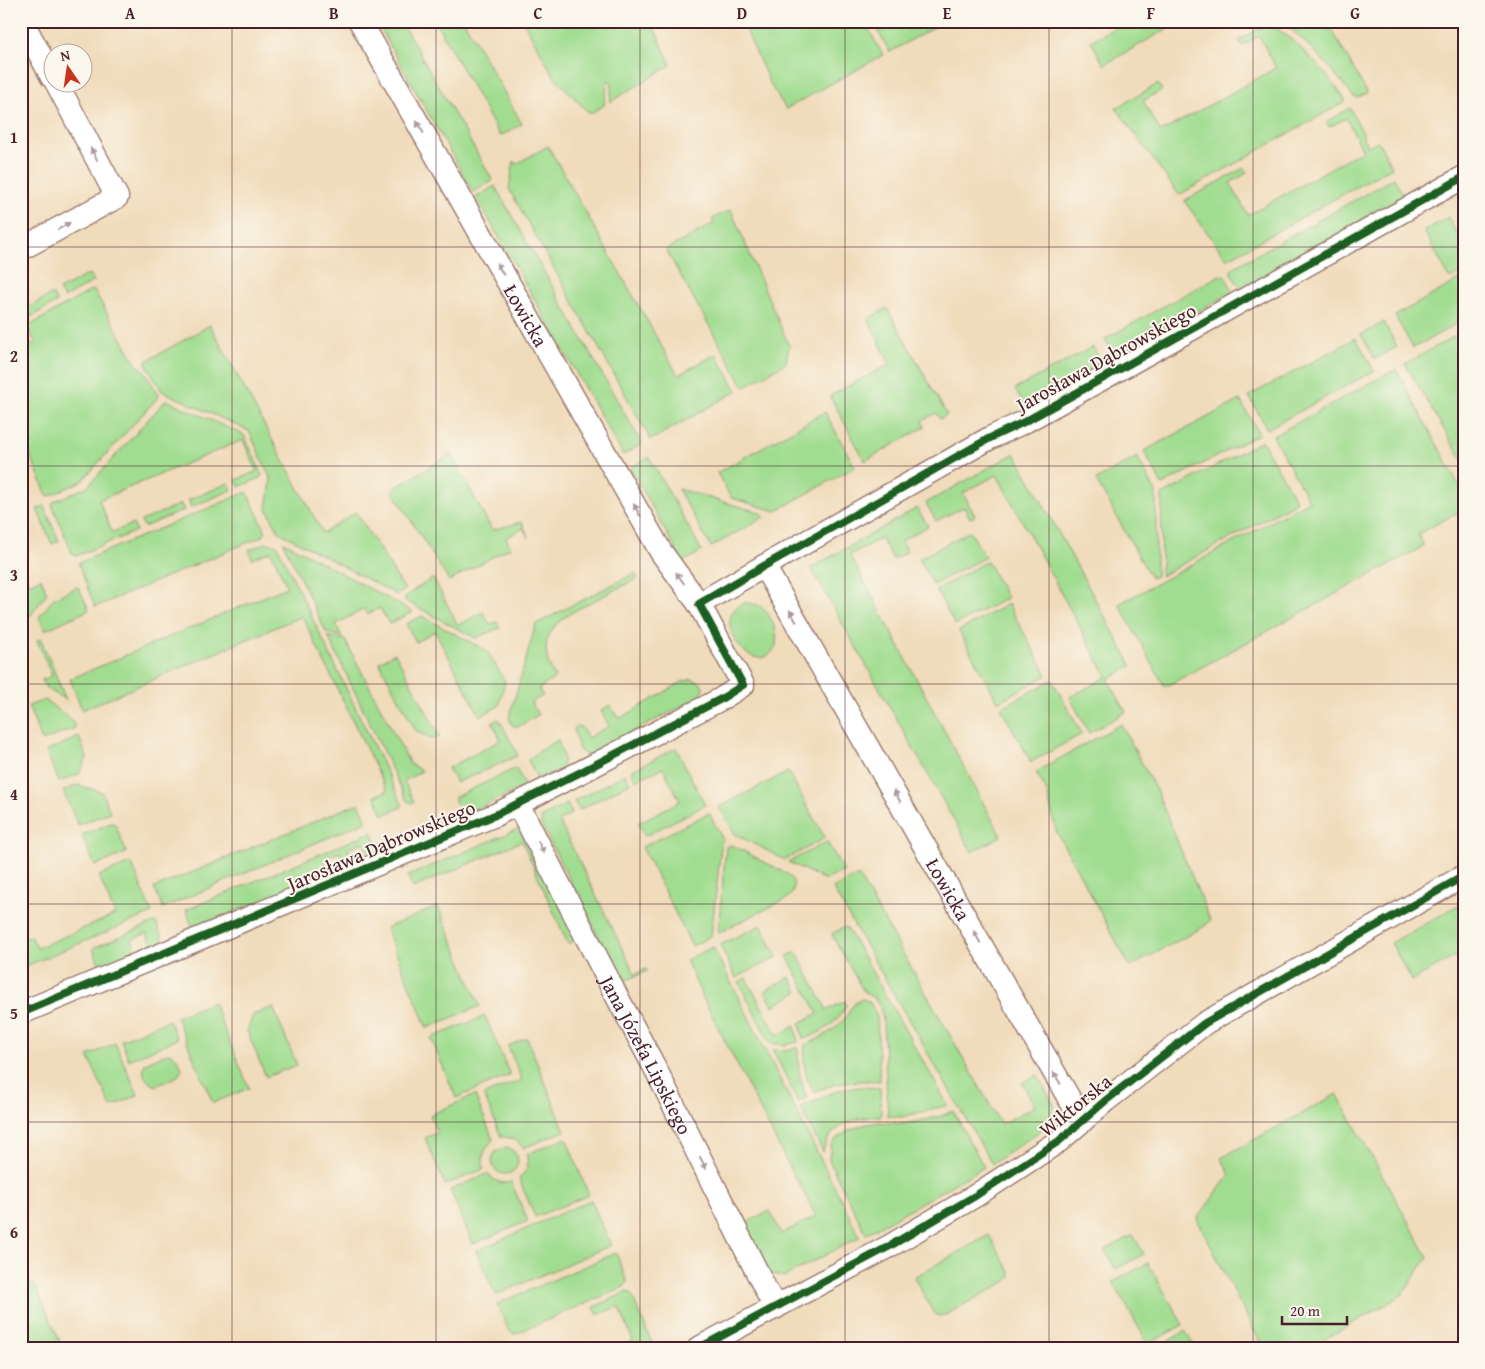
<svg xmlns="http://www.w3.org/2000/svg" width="1485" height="1369" viewBox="0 0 1485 1369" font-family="'Gentium Book Plus',serif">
<rect width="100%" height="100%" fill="#fbf7ec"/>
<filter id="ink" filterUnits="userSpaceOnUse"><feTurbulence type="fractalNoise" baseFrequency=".02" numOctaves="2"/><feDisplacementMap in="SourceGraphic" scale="10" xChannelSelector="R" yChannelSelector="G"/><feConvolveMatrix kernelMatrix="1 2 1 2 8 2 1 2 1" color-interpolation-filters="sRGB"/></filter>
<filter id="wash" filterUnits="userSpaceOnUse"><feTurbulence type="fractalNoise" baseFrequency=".0096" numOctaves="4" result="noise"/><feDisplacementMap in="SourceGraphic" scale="20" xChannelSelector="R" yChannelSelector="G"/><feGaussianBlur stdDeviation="1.12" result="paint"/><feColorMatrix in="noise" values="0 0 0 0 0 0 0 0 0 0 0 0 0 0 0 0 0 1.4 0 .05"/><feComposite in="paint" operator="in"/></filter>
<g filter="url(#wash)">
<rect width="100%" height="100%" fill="#f0dbba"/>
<g fill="#a1dd91" stroke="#767e5e">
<path d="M 376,21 L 401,21 L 493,181 L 473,192 Z"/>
<path d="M 435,21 L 464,21 L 522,124 L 500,136 Z"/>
<path d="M 523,21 L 651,21 L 671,65 L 610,102 L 612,83 L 608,80 L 604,105 L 590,114 L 555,78 Z"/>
<path d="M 742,21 L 864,21 L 883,55 L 786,109 L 770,84 Z"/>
<path d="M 872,21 L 945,21 L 890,52 Z"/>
<path d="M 1126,21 L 1181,21 L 1104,65 L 1091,41 Z"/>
<path d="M 1281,21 L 1327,21 L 1367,93 L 1357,98 L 1352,95 C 1330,67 1308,42 1281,21 Z"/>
<path d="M 1270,23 L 1297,44 L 1325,73 L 1345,99 L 1345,102 L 1179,195 L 1116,108 L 1158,84 L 1162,90 L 1143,101 L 1161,132 L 1276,68 L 1259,36 L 1242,46 L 1239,40 Z"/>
<path d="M 1350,108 L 1364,135 L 1362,136 L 1368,146 L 1378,141 L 1392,167 L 1227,259 L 1184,201 L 1244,168 L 1247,173 L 1230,183 L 1248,215 L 1363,150 L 1346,118 L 1329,127 L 1326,122 Z"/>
<path d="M 548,146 L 678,375 L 716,354 L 737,391 L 651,440 L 509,189 L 514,161 L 516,164 Z"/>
<path d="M 1394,178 L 1404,197 L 1244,287 L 1238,285 L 1231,273 L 1231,269 Z"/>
<path d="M 495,186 L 642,444 L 623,455 L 476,197 Z"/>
<path d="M 731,210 L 789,346 L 786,363 L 744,387 L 666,250 L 714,223 L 712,219 Z"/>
<path d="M 1448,217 L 1464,247 L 1464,271 L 1450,279 L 1424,231 Z"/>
<path d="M 89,274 L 94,281 L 64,298 L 59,290 Z"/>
<path d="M 1220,275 L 1225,276 L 1232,289 L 1230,294 L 1115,357 L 1105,339 Z"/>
<path d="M 1464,277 L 1464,320 L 1413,348 L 1395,316 Z"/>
<path d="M 92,290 L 95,292 L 137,365 L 144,370 L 159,396 L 82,481 L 50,496 L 47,495 L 21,433 L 21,330 L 23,329 L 32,345 L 36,343 L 27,327 Z"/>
<path d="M 52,294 L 57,302 L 27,319 L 22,311 Z"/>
<path d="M 887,308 L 947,415 L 940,419 L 936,413 L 922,421 L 925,427 L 865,461 L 830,396 L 890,364 L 868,319 Z"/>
<path d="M 1384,322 L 1397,347 L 1375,359 L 1361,335 Z"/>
<path d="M 210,325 L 323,533 L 356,512 L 405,590 L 397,595 L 279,532 L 267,509 L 271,479 L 249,431 L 162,391 L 145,362 Z"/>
<path d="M 1464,331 L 1464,463 L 1405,364 Z"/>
<path d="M 1356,338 L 1374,371 L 1267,429 L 1249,396 Z"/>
<path d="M 1093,347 L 1103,365 L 1025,407 L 1015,389 Z"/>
<path d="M 1396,369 L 1464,494 L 1464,509 L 1418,534 L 1424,546 L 1165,687 L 1119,604 L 1309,501 L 1273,436 Z"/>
<path d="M 166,400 L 244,435 L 262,474 L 260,478 L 239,487 L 236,480 L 257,471 L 243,440 L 99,500 L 112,532 L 133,524 L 136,531 L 76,556 L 73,555 L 52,505 L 53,502 L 88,486 Z"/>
<path d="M 1240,400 L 1259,434 L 1162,485 L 1144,451 Z"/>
<path d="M 825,412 L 855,467 L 776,511 L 731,498 L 717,473 Z"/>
<path d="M 1262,441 L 1297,502 L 1161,576 L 1162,495 Z"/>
<path d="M 1015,453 L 1132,666 L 1108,679 L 1126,712 L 1089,733 L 1070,697 L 1107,677 L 997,475 L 963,493 L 975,516 L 970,518 L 964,507 L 936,521 L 926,503 Z"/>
<path d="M 451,454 L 492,530 L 522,522 L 529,538 L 523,528 L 506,538 L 511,547 L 449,581 L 392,490 Z"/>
<path d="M 649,457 L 702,551 L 683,562 L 630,468 Z"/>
<path d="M 1137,457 L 1156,492 L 1156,576 L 1151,578 L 1096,480 Z"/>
<path d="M 229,483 L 232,490 L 191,507 L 188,500 Z"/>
<path d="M 678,489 L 762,513 L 764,517 L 711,547 Z"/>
<path d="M 247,492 L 266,532 L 263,536 L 95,607 L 78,563 Z"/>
<path d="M 181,504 L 184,510 L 144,527 L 141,521 Z"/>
<path d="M 44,506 L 59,541 L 52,544 L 37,509 Z"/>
<path d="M 917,508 L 928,526 L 901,541 L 907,552 L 893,559 L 881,538 L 850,555 L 1001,836 L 972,852 L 811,568 Z"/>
<path d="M 970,531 L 985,557 L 933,585 L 919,559 Z"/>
<path d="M 284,542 L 413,612 L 389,624 L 380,608 L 367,614 L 364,609 L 336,624 L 342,637 L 326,632 L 284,544 Z"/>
<path d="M 266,543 L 277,545 L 402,804 L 402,807 L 383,815 L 375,796 L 387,791 L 302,616 L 82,710 L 70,679 L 287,587 L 271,551 L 252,559 L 249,550 Z"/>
<path d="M 987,561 L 1007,598 L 955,625 L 936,590 Z"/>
<path d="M 21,565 L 29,584 L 41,578 L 47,593 L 31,615 L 21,619 Z"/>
<path d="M 635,573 L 638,578 C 623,586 608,593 593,601 C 557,619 532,635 555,678 L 539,689 L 543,696 L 531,702 L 538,715 L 518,727 L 512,725 L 509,718 L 536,624 Z"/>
<path d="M 433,578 L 458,625 L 483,612 L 490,624 L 497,622 L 500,628 L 475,638 L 404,600 L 408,594 Z"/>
<path d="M 77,587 L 79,588 L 89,610 L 45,630 L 39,617 L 54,598 Z"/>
<path d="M 745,603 C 750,603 756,604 760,606 C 772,614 782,639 773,651 C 750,679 707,614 745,603 Z"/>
<path d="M 1008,604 L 1047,675 L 998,702 L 959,631 Z"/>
<path d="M 422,616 L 487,651 L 505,681 L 499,706 L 480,716 L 435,631 L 416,642 L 406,624 Z"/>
<path d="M 328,636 L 345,640 L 410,764 L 422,771 L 404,781 L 414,802 L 411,803 L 407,801 Z"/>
<path d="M 41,639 L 66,700 L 46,688 L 42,680 L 52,676 L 37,640 Z"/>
<path d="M 395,653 L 440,737 L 431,739 L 416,731 L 379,662 Z"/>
<path d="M 692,679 L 701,683 C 705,690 703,693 698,698 L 592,753 L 586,755 L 579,750 L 574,730 L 576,726 L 581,727 L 588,738 L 609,726 L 601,711 L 610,705 L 619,719 L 682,682 Z"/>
<path d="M 1052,680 L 1082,734 L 1031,762 L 1001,708 Z"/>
<path d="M 45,700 L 72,720 L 75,728 L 42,741 L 28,706 Z"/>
<path d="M 499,719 L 517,753 L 517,756 L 456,783 L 448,768 L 501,740 L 492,722 Z"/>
<path d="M 1121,724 L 1157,792 L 1210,920 L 1205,926 L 1130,967 L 1056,831 L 1047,792 L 1036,772 Z"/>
<path d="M 79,737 L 87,758 L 79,774 L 59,782 L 46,751 Z"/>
<path d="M 558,740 C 561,750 566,760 561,769 L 538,780 L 528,760 L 539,751 Z"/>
<path d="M 676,748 L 705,805 L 645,836 L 638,823 L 680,801 L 663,768 L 636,780 L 631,771 Z"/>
<path d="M 516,768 L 525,786 L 466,814 L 461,813 L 455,801 L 455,797 Z"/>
<path d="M 788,772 L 825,838 L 785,860 L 735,834 L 719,807 Z"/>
<path d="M 625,774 L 630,783 L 579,810 L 574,801 Z"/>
<path d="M 78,785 L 102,792 L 110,812 L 78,825 L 63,791 Z"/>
<path d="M 359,803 L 367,821 L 163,908 L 154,888 Z"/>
<path d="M 567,804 L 572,813 L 559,821 L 635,974 L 646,969 L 647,971 L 627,980 L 619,977 L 541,824 L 542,817 Z"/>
<path d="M 709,813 L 722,838 L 711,936 L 692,946 L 642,847 Z"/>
<path d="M 111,823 L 115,824 L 126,851 L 126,853 L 95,866 L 82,835 Z"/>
<path d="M 523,827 L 578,939 L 568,944 L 522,841 L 413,888 L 408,876 Z"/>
<path d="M 372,832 L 381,852 L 370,857 L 363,842 L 348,849 L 354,863 L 346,867 L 340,852 L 324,858 L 329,874 L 193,928 L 186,910 Z"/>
<path d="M 827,842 L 844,871 L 827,879 L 823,879 L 788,862 Z"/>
<path d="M 732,845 L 787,874 C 796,881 796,890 788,898 L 718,933 L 726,847 Z"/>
<path d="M 128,864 L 132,864 L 152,913 L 21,968 L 21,940 L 31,936 L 37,948 L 115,915 L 99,876 Z"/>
<path d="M 858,875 L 1001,1124 L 1035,1106 L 1022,1083 L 1037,1075 L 1055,1106 L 1047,1126 L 992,1164 L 833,889 Z"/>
<path d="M 1464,902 L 1464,951 L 1412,981 L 1391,943 Z"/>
<path d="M 438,906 L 480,1006 L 427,1028 L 386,928 Z"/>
<path d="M 156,922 L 164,942 L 153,947 L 147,933 L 132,939 L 137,953 L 101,968 L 93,948 Z"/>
<path d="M 761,925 L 777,957 L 736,978 L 720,945 Z"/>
<path d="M 845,927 L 847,928 L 948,1105 L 902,1117 L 888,1116 L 883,1020 L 880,1007 L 874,998 L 864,992 L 832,935 L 833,933 Z"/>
<path d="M 713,947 L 860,1237 L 784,1277 L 769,1273 L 744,1224 L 770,1211 L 781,1234 L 816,1216 L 797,1179 L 796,1180 L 703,998 L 686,960 Z"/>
<path d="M 796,952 L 827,1010 L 845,1001 L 846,1005 C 839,1022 821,1034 803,1039 L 800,1023 L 818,1013 L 787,956 Z"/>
<path d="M 790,977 L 798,992 L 773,1006 L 765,991 Z"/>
<path d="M 746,978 L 777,1035 L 795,1026 L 798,1042 L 785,1045 L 770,1043 L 739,982 Z"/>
<path d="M 862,999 L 869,1001 L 877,1016 L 880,1081 C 855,1080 837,1082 814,1092 C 804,1077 803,1063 805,1045 C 818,1039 831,1033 842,1022 C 850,1013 849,1005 862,999 Z"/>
<path d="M 213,1002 L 249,1088 L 213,1103 L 176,1017 Z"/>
<path d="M 273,1007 L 297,1065 L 266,1077 L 247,1031 L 253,1015 Z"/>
<path d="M 485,1016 L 510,1075 L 456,1098 L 431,1038 Z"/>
<path d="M 169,1020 L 177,1039 L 129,1060 L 121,1040 Z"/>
<path d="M 527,1038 L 565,1131 L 523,1148 C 518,1140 511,1137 501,1137 L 484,1095 L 522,1080 L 508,1046 Z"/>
<path d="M 115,1043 L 138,1095 L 111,1107 L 88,1056 Z"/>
<path d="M 798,1047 C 798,1065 799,1080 807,1097 L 798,1102 L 773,1050 L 787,1051 Z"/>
<path d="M 168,1053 C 177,1055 179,1060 182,1069 L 178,1076 L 156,1086 C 145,1081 141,1074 145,1063 Z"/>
<path d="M 862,1087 L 880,1088 L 881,1116 C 857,1117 828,1125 823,1152 L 800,1108 L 838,1090 Z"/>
<path d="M 1337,1094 L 1428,1257 L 1401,1296 L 1309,1348 L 1263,1348 L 1197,1219 L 1230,1174 L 1221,1158 Z"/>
<path d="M 475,1095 L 493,1140 C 484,1149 481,1156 484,1169 L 445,1185 L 425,1138 L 437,1133 L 430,1115 Z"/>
<path d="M 953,1111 L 984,1167 L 866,1234 L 829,1160 L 831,1145 L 837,1138 L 850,1130 L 863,1125 L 878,1122 L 904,1124 L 938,1117 Z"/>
<path d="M 566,1138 L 589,1195 L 535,1217 L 519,1179 L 528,1168 L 527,1154 Z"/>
<circle cx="505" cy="1161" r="13"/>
<path d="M 487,1174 C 495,1181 501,1185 511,1182 L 528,1221 L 473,1244 L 450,1190 Z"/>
<path d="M 591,1200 L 611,1245 L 496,1295 L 476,1251 Z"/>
<path d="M 989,1235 L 1010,1272 L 1011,1277 L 1007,1281 L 947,1314 L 940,1316 L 934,1314 L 914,1277 Z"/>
<path d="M 1133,1235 L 1144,1254 L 1116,1269 L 1105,1250 Z"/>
<path d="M 616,1253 L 627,1282 L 624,1287 L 515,1334 L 509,1331 L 497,1304 Z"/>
<path d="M 1148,1263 L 1183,1325 L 1148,1344 L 1113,1282 Z"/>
<path d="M 21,1275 L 36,1287 L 61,1344 L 52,1348 L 21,1348 Z"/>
<path d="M 627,1292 L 631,1293 L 652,1343 L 651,1348 L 618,1348 L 633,1341 L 619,1306 L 598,1315 L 594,1307 Z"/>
<path d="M 1185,1331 L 1195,1348 L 1159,1348 L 1159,1347 Z"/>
</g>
</g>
<g filter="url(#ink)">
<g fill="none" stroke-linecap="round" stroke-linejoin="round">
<defs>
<g id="minor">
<path d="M 22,21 L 52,77"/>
<path id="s1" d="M 360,21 L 661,552 L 699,604"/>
<path d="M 21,249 L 117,197 L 56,82"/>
<path id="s2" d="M 764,566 L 1082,1121"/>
<path id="s3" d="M 518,804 L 614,991 L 654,1066 L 775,1308"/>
<path d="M 21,1013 L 495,815 L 579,773 L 721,699 L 743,685 L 699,604 L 764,566 L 990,438 L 1026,421 L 1127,365 L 1464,177"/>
<path d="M 699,1348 L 888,1247 L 975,1196 L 1059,1141 L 1105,1101 L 1205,1023 L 1464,876"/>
</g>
</defs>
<use href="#minor" stroke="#9d7d72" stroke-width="25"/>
<use href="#minor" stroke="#fff" stroke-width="22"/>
<defs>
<g id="cycleway">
<path d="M 21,1013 L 495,815 L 579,773 L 721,699 L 743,685 L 699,604 L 764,566 L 990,438 L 1026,421 L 1127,365 L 1464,177"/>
<path d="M 699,1348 L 888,1247 L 975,1196 L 1059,1141 L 1105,1101 L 1205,1023 L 1464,876"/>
</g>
</defs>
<use href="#cycleway" stroke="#fbf7ec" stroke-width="11"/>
<use href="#cycleway" stroke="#1b5e20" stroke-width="8"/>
</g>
<defs><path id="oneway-solid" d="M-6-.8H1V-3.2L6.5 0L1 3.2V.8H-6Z" transform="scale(1.25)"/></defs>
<g fill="#ae9aa0">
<use href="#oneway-solid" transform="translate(420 127) rotate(-120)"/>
<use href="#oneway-solid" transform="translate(94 154) rotate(-118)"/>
<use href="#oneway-solid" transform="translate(64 226) rotate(-29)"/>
<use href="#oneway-solid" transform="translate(500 269) rotate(-120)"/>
<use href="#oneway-solid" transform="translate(637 510) rotate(-119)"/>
<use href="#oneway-solid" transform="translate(680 578) rotate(-126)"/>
<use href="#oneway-solid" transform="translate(793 616) rotate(-120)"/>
<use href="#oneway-solid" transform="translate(897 796) rotate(-119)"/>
<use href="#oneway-solid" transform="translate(541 847) rotate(63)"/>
<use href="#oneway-solid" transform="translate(977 937) rotate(-119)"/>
<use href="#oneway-solid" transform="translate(1057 1078) rotate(-120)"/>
<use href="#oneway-solid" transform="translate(703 1163) rotate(63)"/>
</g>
</g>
<path fill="none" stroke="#4a1f2b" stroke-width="1" stroke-opacity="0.55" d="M 232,21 L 232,1348M 436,21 L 436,1348M 640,21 L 640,1348M 845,21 L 845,1348M 1049,21 L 1049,1348M 1253,21 L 1253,1348M 21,247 L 1464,247M 21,466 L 1464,466M 21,684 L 1464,684M 21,904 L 1464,904M 21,1122 L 1464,1122"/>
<g text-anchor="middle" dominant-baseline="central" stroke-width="4" stroke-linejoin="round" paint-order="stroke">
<g font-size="20" fill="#4a1f2b" stroke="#fbf7ec">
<text stroke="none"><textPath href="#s1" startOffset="338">Łowicka</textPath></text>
<text transform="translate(1106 357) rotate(-29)">Jarosława Dąbrowskiego</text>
<text transform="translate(381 845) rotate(-23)">Jarosława Dąbrowskiego</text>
<text stroke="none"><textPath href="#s2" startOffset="372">Łowicka</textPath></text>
<text stroke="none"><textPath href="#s3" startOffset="282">Jana Józefa Lipskiego</textPath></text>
<text transform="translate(1075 1105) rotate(-39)">Wiktorska</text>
</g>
</g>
<rect width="1485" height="1369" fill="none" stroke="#fbf7ec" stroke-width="55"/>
<g transform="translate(68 68) rotate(347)"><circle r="24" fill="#fbf7ec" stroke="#b4a19f"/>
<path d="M0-4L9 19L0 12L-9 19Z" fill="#c8321e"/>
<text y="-8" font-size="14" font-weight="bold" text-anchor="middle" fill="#4a1f2b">N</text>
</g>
<path d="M1282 1316v8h65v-8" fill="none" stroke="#4a1f2b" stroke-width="2.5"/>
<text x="1290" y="1316" font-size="15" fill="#4a1f2b" stroke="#fbf7ec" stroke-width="4" paint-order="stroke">20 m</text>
<rect x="28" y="28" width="1430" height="1314" fill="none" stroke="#4a1f2b" stroke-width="2"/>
<g font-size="16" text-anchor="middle" font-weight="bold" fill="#4a1f2b">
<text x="130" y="19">A</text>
<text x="334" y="19">B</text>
<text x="538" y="19">C</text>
<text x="742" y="19">D</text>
<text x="947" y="19">E</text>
<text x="1151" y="19">F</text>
<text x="1355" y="19">G</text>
<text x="14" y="143">1</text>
<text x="14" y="362">2</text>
<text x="14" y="581">3</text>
<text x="14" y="800">4</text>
<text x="14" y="1019">5</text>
<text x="14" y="1238">6</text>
</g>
</svg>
